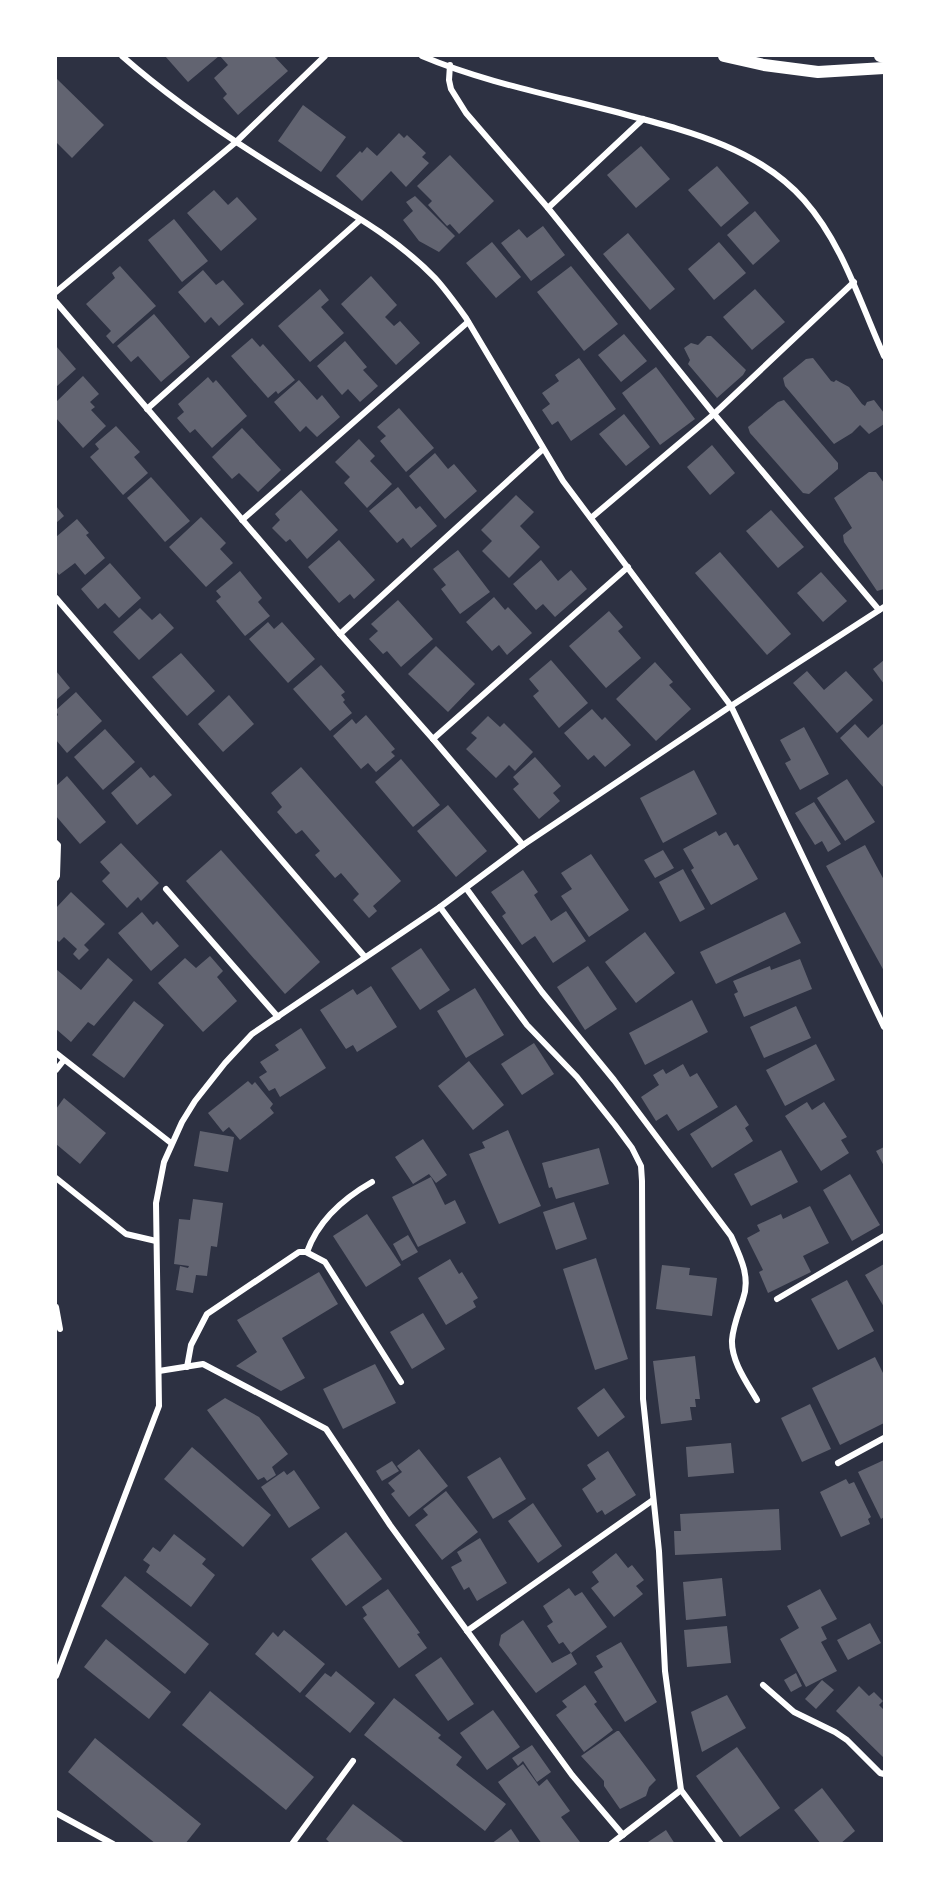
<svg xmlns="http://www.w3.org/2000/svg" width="940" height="1899" viewBox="0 0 940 1899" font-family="'Roboto Serif',serif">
<rect width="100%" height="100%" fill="#2d3142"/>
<g fill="#626471">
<path d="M 165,56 L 219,56 L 188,82 Z"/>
<path d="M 220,56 L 274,56 L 288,71 L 238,115 L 223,98 L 227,94 L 214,78 L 228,65 Z"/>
<path d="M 56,78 L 104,125 L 72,158 L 56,142 Z"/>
<path d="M 303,105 L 346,137 L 321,172 L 278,141 Z"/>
<path d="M 399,133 L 404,138 L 407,135 L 426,153 L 422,157 L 429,163 L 406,187 L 391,171 L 362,201 L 336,176 L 360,151 L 362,153 L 367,147 L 377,156 Z"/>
<path d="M 641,146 L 670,179 L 636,208 L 607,175 Z"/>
<path d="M 450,155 L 494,201 L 459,234 L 450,224 L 447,226 L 428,205 L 432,201 L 417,186 Z"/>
<path d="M 717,166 L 749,203 L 721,227 L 688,190 Z"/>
<path d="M 214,190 L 228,205 L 237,197 L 257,219 L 221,251 L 187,213 Z"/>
<path d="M 415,196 L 455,236 L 439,252 L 419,241 L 403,220 L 413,211 L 406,202 Z"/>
<path d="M 755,211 L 780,241 L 753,265 L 727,235 Z"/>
<path d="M 174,219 L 208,261 L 182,282 L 148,240 Z"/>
<path d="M 543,226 L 565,255 L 531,281 L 501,243 L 519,229 L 527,238 Z"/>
<path d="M 628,233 L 675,289 L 650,310 L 603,254 Z"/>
<path d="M 492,242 L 521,277 L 496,298 L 466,263 Z"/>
<path d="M 719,242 L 746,273 L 714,300 L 688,269 Z"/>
<path d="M 120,266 L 156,306 L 113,344 L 106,336 L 111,331 L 86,304 L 115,278 L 112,273 Z"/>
<path d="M 571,266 L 618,324 L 584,351 L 537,292 Z"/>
<path d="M 203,270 L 216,285 L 223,280 L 244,304 L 219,326 L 211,317 L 205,323 L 178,292 Z"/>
<path d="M 371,276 L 397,305 L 385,317 L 394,326 L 400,321 L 420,343 L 396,365 L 341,304 Z"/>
<path d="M 320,289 L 329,300 L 321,307 L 344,333 L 310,362 L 278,326 Z"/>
<path d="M 755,289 L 785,322 L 752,350 L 723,317 Z"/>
<path d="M 154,314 L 190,357 L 161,382 L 138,356 L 131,362 L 117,346 Z"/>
<path d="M 624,334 L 647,361 L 621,382 L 598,355 Z"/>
<path d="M 707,336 L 711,336 L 746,370 L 743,375 L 717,398 L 688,364 L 690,360 L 684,348 L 691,343 L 698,345 Z"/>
<path d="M 252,338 L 260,347 L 263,344 L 295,380 L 278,394 L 276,391 L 268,398 L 231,356 Z"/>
<path d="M 345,341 L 367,367 L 363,370 L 378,386 L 360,402 L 348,389 L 342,395 L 317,366 Z"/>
<path d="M 56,346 L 76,369 L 56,387 Z"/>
<path d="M 579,358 L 616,409 L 571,441 L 558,421 L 552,425 L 542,410 L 550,404 L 542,393 L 559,381 L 555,375 Z"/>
<path d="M 813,358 L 831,381 L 834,382 L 836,380 L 849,387 L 862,404 L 865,406 L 867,402 L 874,400 L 884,413 L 884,424 L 869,434 L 860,425 L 852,433 L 834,444 L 785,386 L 783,378 L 806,359 Z"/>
<path d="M 656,367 L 695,419 L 660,445 L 622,393 Z"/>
<path d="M 83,376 L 99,394 L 90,402 L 95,407 L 91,410 L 106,426 L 83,448 L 56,418 L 56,402 Z"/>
<path d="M 208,377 L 213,383 L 216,380 L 247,416 L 212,448 L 195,429 L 190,433 L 177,418 L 184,412 L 178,404 Z"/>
<path d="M 299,380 L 317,400 L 322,395 L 340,417 L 317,437 L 306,426 L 300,432 L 274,402 Z"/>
<path d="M 784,400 L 838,463 L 838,469 L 809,494 L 803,493 L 750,433 L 748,427 L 778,402 Z"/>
<path d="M 399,408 L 434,448 L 406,472 L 380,441 L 386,436 L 377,427 Z"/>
<path d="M 624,414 L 650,447 L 626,466 L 599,434 Z"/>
<path d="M 116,426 L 140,452 L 134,457 L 148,473 L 123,495 L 90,457 L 99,449 L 95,444 Z"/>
<path d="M 242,428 L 281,470 L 258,492 L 239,473 L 232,479 L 212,457 Z"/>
<path d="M 359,439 L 375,456 L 370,461 L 392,484 L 367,508 L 344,483 L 350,477 L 335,462 Z"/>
<path d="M 712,445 L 735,473 L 710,495 L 687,467 Z"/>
<path d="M 435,453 L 448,469 L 454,464 L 477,491 L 445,519 L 409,476 Z"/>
<path d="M 869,472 L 876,472 L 884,483 L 884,589 L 877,591 L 844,542 L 843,535 L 852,528 L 834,498 Z"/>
<path d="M 151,477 L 190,521 L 165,542 L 127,498 Z"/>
<path d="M 398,487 L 416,509 L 420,506 L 437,526 L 411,548 L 403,538 L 397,543 L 369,511 Z"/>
<path d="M 301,490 L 338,530 L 307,559 L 290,539 L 286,542 L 272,528 L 280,520 L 275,514 Z"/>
<path d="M 516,495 L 534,512 L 520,526 L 540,547 L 509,578 L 482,551 L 492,541 L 481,530 Z"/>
<path d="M 56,506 L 64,516 L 56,523 Z"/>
<path d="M 771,510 L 804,547 L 778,568 L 746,531 Z"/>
<path d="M 201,517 L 226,543 L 220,549 L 233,563 L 206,587 L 169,547 Z"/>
<path d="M 77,519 L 89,533 L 86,535 L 105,558 L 85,575 L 75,563 L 59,575 L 56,571 L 56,537 Z"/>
<path d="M 339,540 L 375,580 L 354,599 L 350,594 L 339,603 L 308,567 Z"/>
<path d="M 458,550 L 490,592 L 460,614 L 441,589 L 446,585 L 433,569 Z"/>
<path d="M 720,552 L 791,634 L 767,655 L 695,573 Z"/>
<path d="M 541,560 L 558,581 L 571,570 L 587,589 L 555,617 L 543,604 L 536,610 L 513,584 Z"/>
<path d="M 110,563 L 141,598 L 119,618 L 105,603 L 98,609 L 81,589 Z"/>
<path d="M 240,571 L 262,598 L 258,602 L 270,616 L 245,636 L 216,601 L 221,597 L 216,591 Z"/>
<path d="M 821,572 L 847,601 L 823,622 L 797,593 Z"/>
<path d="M 494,597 L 505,610 L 508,607 L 532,633 L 507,655 L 499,645 L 492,651 L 466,622 Z"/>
<path d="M 398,600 L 433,639 L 401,667 L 387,651 L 383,654 L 369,639 L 378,631 L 371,624 Z"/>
<path d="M 140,608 L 152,620 L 160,613 L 174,628 L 139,660 L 113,632 Z"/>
<path d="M 609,611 L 623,627 L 618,631 L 641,658 L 606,688 L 569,646 Z"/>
<path d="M 268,622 L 274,629 L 282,622 L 315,659 L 288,683 L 249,639 Z"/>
<path d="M 436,646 L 475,684 L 448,712 L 408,674 Z"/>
<path d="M 181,653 L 215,691 L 187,716 L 152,677 Z"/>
<path d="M 551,660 L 588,703 L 559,728 L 533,696 L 539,691 L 529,679 Z"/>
<path d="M 884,660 L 884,684 L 873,669 Z"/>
<path d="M 655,662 L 673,682 L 669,685 L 691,709 L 656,741 L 616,699 Z"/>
<path d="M 321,665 L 345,692 L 341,695 L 345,700 L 343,702 L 352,713 L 330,731 L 293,689 Z"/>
<path d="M 56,671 L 70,688 L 56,700 Z"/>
<path d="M 807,671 L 824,690 L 846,671 L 873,700 L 837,733 L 793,683 Z"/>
<path d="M 76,692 L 102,721 L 67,753 L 56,740 L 56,717 L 58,715 L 56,710 Z"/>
<path d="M 229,695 L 254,724 L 223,752 L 198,724 Z"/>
<path d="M 592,709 L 602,720 L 605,717 L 631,745 L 605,767 L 594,755 L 588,760 L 564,733 Z"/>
<path d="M 366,715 L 395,749 L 391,752 L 395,756 L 376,772 L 368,763 L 361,769 L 333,736 L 352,719 L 356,724 Z"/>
<path d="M 488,716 L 500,727 L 504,723 L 533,752 L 515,771 L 509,765 L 496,778 L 466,749 L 477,738 L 471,733 Z"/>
<path d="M 884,723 L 884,788 L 840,738 L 855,724 L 868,738 Z"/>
<path d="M 804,727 L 829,774 L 800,790 L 785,763 L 791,760 L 780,740 Z"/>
<path d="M 105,729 L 135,762 L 103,790 L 74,757 Z"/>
<path d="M 535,757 L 561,786 L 553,793 L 560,801 L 539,819 L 513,789 L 519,784 L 513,777 Z"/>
<path d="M 401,759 L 440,805 L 413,827 L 375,782 Z"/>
<path d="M 141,767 L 150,778 L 154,775 L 172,795 L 137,825 L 111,793 Z"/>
<path d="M 301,767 L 401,881 L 373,906 L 377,911 L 369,918 L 353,900 L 359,894 L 341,873 L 335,878 L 315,855 L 320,851 L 302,830 L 296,834 L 277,812 L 282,807 L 271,793 Z"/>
<path d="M 694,770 L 717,814 L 663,843 L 640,798 Z"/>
<path d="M 67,776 L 106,822 L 80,844 L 56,816 L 56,786 Z"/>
<path d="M 847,779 L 875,822 L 845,841 L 817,798 Z"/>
<path d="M 814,802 L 841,844 L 828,852 L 822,841 L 815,845 L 795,813 Z"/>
<path d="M 448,805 L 487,851 L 456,877 L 417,831 Z"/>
<path d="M 716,831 L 719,836 L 726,832 L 734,846 L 738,844 L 758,879 L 711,905 L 691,870 L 694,868 L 683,849 Z"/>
<path d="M 121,843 L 159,883 L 141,901 L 138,897 L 127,908 L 102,881 L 110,873 L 100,862 Z"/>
<path d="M 865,845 L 884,880 L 884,971 L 826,866 Z"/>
<path d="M 221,850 L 320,962 L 285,994 L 186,881 Z"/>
<path d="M 663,850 L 674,868 L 655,878 L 644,860 Z"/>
<path d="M 591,854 L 629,910 L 589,937 L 561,896 L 572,889 L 561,873 Z"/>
<path d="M 683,869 L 705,909 L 680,922 L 659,882 Z"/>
<path d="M 523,870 L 538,892 L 534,895 L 551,921 L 566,911 L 586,941 L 553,963 L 535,936 L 522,945 L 502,916 L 506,913 L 491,892 Z"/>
<path d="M 71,892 L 105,924 L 84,945 L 89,950 L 79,960 L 73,954 L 77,949 L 64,937 L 59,942 L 56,939 L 56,908 Z"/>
<path d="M 142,912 L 153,925 L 157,921 L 179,946 L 151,971 L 118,933 Z"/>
<path d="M 785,912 L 801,943 L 716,984 L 700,952 Z"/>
<path d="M 645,932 L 675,973 L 636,1003 L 605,962 Z"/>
<path d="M 421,948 L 450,990 L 420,1010 L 391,968 Z"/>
<path d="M 210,956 L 223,971 L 217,977 L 237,1001 L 203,1032 L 158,983 L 185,958 L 196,968 Z"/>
<path d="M 108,958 L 133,980 L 94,1026 L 88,1022 L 71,1042 L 56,1029 L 56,969 L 81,990 Z"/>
<path d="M 800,959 L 812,989 L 744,1017 L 734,994 L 738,992 L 733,981 L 770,966 L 771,970 Z"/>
<path d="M 588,966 L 617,1009 L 585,1030 L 557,987 Z"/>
<path d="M 371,986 L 397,1027 L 357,1052 L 353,1045 L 346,1049 L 320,1010 L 353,989 L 357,995 Z"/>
<path d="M 475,988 L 504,1035 L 466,1058 L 437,1011 Z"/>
<path d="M 692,1000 L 708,1032 L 645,1065 L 629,1033 Z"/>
<path d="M 134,1001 L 164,1025 L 124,1078 L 92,1055 Z"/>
<path d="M 796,1006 L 811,1038 L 764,1058 L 750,1027 Z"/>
<path d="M 301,1028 L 326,1068 L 280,1097 L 275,1088 L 269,1091 L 259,1077 L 267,1072 L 260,1062 L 279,1050 L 275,1045 Z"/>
<path d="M 534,1043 L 554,1074 L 522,1095 L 501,1064 Z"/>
<path d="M 816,1044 L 835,1080 L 785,1106 L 766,1070 Z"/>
<path d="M 469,1061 L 504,1105 L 473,1130 L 438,1086 Z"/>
<path d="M 683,1064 L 690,1077 L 697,1073 L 718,1107 L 678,1131 L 667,1114 L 656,1121 L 641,1097 L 659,1085 L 653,1075 L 663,1069 L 666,1074 Z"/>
<path d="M 248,1081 L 252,1085 L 255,1082 L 273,1104 L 270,1108 L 274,1113 L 240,1140 L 229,1127 L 223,1132 L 208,1113 Z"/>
<path d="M 64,1098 L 106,1133 L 80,1164 L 56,1144 L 56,1109 Z"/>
<path d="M 807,1102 L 812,1110 L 824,1102 L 847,1137 L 841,1140 L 849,1153 L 821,1171 L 785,1116 Z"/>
<path d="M 736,1105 L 749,1125 L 745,1128 L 753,1141 L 712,1168 L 690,1134 Z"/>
<path d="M 508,1130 L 541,1206 L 499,1224 L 469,1154 L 485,1148 L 482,1142 Z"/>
<path d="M 200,1131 L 234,1137 L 228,1172 L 194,1166 Z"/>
<path d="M 423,1139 L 447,1175 L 436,1183 L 429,1174 L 413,1184 L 395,1157 Z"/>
<path d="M 884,1147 L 884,1166 L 876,1151 Z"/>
<path d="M 599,1148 L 609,1184 L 556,1199 L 552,1187 L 549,1188 L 542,1163 Z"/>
<path d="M 781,1150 L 798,1182 L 751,1206 L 734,1174 Z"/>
<path d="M 850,1174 L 880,1225 L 852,1241 L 823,1190 Z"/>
<path d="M 431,1177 L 445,1205 L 455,1200 L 466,1223 L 418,1247 L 392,1197 Z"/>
<path d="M 193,1199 L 223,1203 L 217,1247 L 211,1246 L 207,1276 L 196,1275 L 193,1293 L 176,1290 L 180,1266 L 188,1268 L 189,1266 L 174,1264 L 179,1219 L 190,1220 Z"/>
<path d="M 574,1202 L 587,1239 L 556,1250 L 543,1212 Z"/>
<path d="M 810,1206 L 829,1243 L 803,1256 L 811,1272 L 768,1293 L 759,1272 L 763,1270 L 747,1238 L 760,1231 L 757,1225 L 781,1214 L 783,1219 Z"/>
<path d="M 367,1214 L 401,1265 L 366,1287 L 333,1236 Z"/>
<path d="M 408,1235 L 418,1252 L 402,1261 L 393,1244 Z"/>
<path d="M 596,1258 L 628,1359 L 595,1370 L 563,1269 Z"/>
<path d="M 450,1259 L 459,1274 L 462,1272 L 478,1298 L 473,1301 L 476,1307 L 446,1325 L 418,1278 Z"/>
<path d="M 884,1264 L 884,1307 L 865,1275 Z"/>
<path d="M 662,1265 L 690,1268 L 689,1275 L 717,1278 L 712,1316 L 656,1309 Z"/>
<path d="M 319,1272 L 338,1304 L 282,1338 L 305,1378 L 281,1391 L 236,1366 L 257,1352 L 237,1320 Z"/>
<path d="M 847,1280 L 874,1331 L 838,1350 L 811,1299 Z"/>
<path d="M 423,1313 L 445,1349 L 412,1369 L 390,1332 Z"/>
<path d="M 695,1356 L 700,1399 L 695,1399 L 696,1407 L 690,1407 L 692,1420 L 661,1424 L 653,1361 Z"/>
<path d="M 875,1357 L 884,1375 L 884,1423 L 840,1445 L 812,1388 Z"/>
<path d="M 375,1364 L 396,1403 L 343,1429 L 323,1389 Z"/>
<path d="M 604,1388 L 625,1417 L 598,1437 L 577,1408 Z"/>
<path d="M 225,1398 L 259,1417 L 288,1454 L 272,1467 L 276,1475 L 267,1481 L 264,1477 L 258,1480 L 207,1410 Z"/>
<path d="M 810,1404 L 831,1449 L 802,1462 L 781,1418 Z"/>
<path d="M 731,1443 L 734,1473 L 688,1477 L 686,1447 Z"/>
<path d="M 192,1447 L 271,1515 L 243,1547 L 164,1479 Z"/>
<path d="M 419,1449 L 448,1486 L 409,1517 L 391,1494 L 395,1491 L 388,1483 L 402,1472 L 397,1466 Z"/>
<path d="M 608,1451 L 636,1495 L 605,1515 L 602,1510 L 597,1513 L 582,1489 L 596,1479 L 587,1465 Z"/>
<path d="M 500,1457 L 526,1499 L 493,1519 L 467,1477 Z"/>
<path d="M 884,1460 L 884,1517 L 881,1519 L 858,1472 Z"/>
<path d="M 392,1461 L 399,1471 L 382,1481 L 376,1471 Z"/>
<path d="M 294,1470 L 320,1508 L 289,1528 L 261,1487 L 284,1471 L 287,1475 Z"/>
<path d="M 846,1479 L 849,1484 L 854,1482 L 871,1517 L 868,1519 L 870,1524 L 841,1537 L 820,1492 Z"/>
<path d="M 446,1491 L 478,1532 L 442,1560 L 415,1525 L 428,1515 L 423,1509 Z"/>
<path d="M 533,1503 L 562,1546 L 538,1563 L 508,1521 Z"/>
<path d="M 779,1509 L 781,1550 L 675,1555 L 674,1531 L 681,1531 L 680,1514 Z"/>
<path d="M 346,1532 L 382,1579 L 346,1606 L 311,1559 Z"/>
<path d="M 174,1534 L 206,1559 L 202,1564 L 215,1575 L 191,1607 L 146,1572 L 150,1565 L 143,1560 L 153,1547 L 160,1552 Z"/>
<path d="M 480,1538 L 507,1583 L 477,1601 L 469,1587 L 464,1590 L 451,1567 L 462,1561 L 457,1552 Z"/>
<path d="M 616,1553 L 628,1568 L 632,1565 L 644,1580 L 636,1586 L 643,1594 L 614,1617 L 591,1588 L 599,1582 L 592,1572 Z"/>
<path d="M 125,1576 L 209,1644 L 185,1674 L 101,1606 Z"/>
<path d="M 722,1578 L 726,1616 L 686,1620 L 683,1582 Z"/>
<path d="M 569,1588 L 575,1596 L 582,1592 L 607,1627 L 571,1653 L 577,1664 L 536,1693 L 499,1645 L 501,1635 L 523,1620 L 552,1663 L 571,1653 L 563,1642 L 559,1644 L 547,1626 L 553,1622 L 543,1606 Z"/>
<path d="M 388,1589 L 420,1633 L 417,1634 L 427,1648 L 399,1668 L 363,1618 L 367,1615 L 362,1607 Z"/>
<path d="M 820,1589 L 837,1619 L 821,1627 L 827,1639 L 821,1642 L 837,1671 L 806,1687 L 780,1639 L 799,1628 L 787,1606 Z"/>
<path d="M 870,1623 L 881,1643 L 848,1660 L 837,1640 Z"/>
<path d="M 727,1626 L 731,1663 L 687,1667 L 684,1630 Z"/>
<path d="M 284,1630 L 325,1664 L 300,1693 L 255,1654 L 273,1632 L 278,1637 Z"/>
<path d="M 106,1639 L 171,1692 L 149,1719 L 84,1667 Z"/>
<path d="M 621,1642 L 657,1702 L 625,1722 L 594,1672 L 603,1667 L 596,1656 Z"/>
<path d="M 441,1657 L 474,1704 L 448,1721 L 415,1675 Z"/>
<path d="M 336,1671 L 375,1703 L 350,1733 L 305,1696 L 325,1673 L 331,1677 Z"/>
<path d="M 796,1673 L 802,1686 L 791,1692 L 784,1680 Z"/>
<path d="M 822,1680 L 834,1690 L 816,1709 L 805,1699 Z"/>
<path d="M 585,1685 L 597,1702 L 594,1704 L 613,1730 L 584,1752 L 556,1715 L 567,1707 L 562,1701 Z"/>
<path d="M 859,1686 L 869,1696 L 874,1692 L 883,1701 L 879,1705 L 884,1710 L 884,1758 L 836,1711 Z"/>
<path d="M 210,1691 L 314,1777 L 286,1810 L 182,1725 Z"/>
<path d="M 727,1695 L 746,1728 L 702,1752 L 691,1712 Z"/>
<path d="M 394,1698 L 441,1735 L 438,1738 L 462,1757 L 456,1765 L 506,1804 L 485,1831 L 364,1735 Z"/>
<path d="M 493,1710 L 520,1747 L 487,1770 L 460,1733 Z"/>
<path d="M 617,1731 L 619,1731 L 656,1780 L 649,1787 L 646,1796 L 620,1809 L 604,1786 L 604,1781 L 581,1756 Z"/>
<path d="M 95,1738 L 201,1824 L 185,1844 L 156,1844 L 68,1772 Z"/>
<path d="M 532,1745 L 551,1772 L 537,1782 L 523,1761 L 518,1766 L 512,1758 Z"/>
<path d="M 737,1747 L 780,1808 L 740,1837 L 696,1776 Z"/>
<path d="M 523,1764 L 539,1786 L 547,1779 L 570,1811 L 561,1817 L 580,1842 L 578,1844 L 542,1844 L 498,1782 Z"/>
<path d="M 822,1788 L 855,1831 L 840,1844 L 821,1844 L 794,1810 Z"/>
<path d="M 353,1804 L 406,1844 L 331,1844 L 326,1839 Z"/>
<path d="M 511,1829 L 521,1844 L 491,1844 Z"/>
<path d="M 666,1830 L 675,1844 L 645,1844 Z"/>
</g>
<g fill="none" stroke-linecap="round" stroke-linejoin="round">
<g stroke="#fff" stroke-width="6">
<path d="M 122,56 C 172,100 228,138 285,173 C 336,205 393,234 435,278 C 446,290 456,304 466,318 L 563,481 L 731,706 L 884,1027"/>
<path d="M 422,56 C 488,84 562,97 631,116 C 692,132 760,150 804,200 C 843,244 860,303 884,356"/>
<path d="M 450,65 L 449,80 L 451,89 L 466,113 L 548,208 L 714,414 L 879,610"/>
<path d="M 548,208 L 643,119"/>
<path d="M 56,292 L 236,142 L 325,56"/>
<path d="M 56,302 L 340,634 L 433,739 L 523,845"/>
<path d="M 147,409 L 360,220"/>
<path d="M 591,518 L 714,414 L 854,282"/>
<path d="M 242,520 L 468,322"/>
<path d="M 56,598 L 365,957"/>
<path d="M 340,634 L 543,449"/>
<path d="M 433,739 L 628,567"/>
<path d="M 56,843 L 58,845 L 57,876 L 56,878"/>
<path d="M 466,888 L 542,992 L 614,1080 L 731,1236 C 740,1256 751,1277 743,1299 C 739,1312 733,1326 732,1340 C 731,1361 747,1383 757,1400"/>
<path d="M 166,889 L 278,1017"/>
<path d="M 440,907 L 527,1025 L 577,1077 L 615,1125 L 632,1148 L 641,1166 L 642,1181 L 643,1399 L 659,1551 L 665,1671 L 681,1790 L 721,1844"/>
<path d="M 56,1053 L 171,1143"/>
<path d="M 56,1070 L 64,1060"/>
<path d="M 56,1178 L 126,1234 L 156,1241"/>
<path d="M 307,1252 C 318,1221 344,1198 372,1182"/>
<path d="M 777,1299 L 884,1236"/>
<path d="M 56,1307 L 60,1329"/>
<path d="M 187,1367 L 191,1345 L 207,1314 L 299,1252 L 306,1252 L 325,1262 L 401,1382"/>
<path d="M 159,1371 L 203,1364 L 326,1429 L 390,1525 L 572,1775 L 623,1835"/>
<path d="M 838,1463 L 884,1438"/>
<path d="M 467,1631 L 653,1500"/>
<path d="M 56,1676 L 159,1406 L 156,1203 L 164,1162 L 182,1122 L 195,1101 L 225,1063 L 252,1034 L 440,907 L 523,845 L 731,706 L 884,607"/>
<path d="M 763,1685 L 794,1712 L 835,1732 L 847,1740 L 880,1773 L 884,1774"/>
<path d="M 56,1813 L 113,1844"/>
<path d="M 292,1844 L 353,1761"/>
<path d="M 611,1844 L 681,1790"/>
</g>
<g stroke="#fff" stroke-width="12">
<path d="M 724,56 L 764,65 L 818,72 L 884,68"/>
<path d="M 880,56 L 884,57"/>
</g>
</g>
<rect width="940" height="1899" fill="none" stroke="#ffffff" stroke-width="114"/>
</svg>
